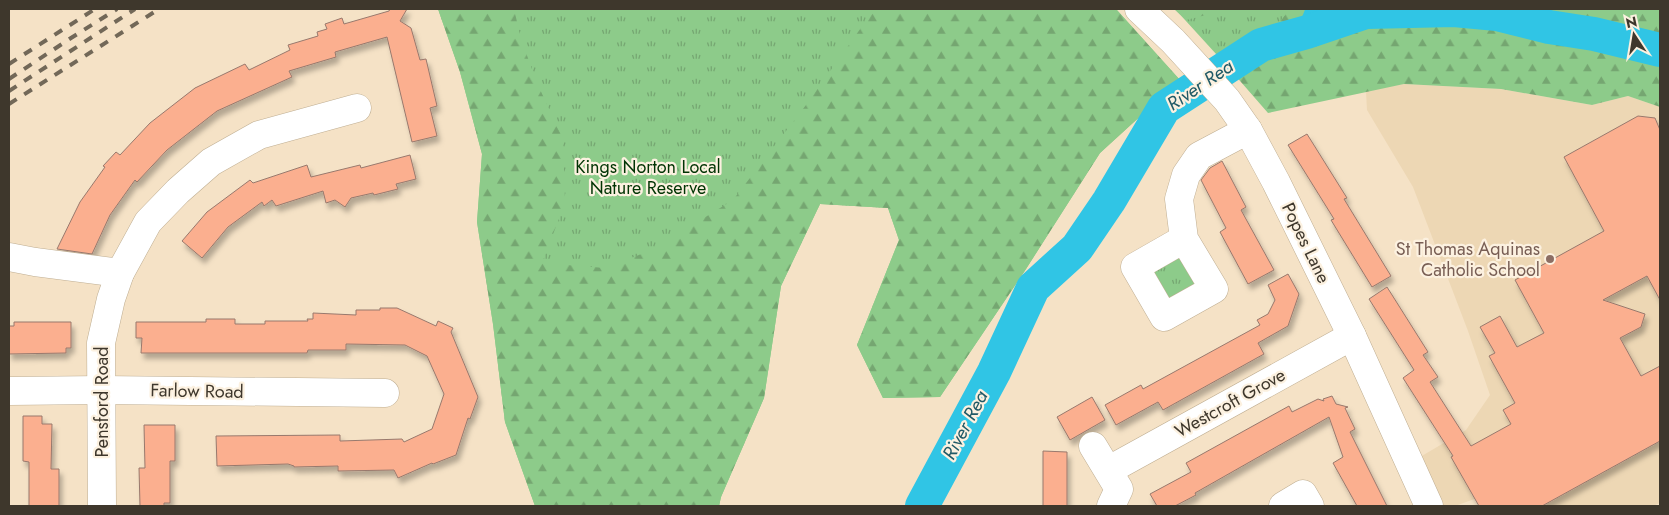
<svg xmlns="http://www.w3.org/2000/svg" width="1669" height="515" font-family="Jost,sans-serif">
  <style>
    .built { fill: #edd7b4 }
    .grass { fill: url(#grass-tufts) }
    .forest { fill: url(#forest-firs) }
    .lines { fill: none; stroke-linecap: round; stroke-linejoin: round }
    .canal { stroke: #30c5e5; stroke-width: 20 }
    .river { stroke: #30c5e5; stroke-width: 34 }
    .building { fill: #fbaf8f; stroke: #98796d; filter: url(#shadow) }
    .minor-casing { stroke: #bfae92; stroke-width: 29 }
    .minor { stroke: #fff; stroke-width: 28 }
    .rail { stroke: #726858; stroke-width: 4; stroke-dasharray: 9 9; stroke-linecap: butt }
    .education-dot { fill: #8d6e63; stroke: #fcf1e0; stroke-width: 2 }
    .labels { text-anchor: middle; dominant-baseline: central; stroke-width: 4.5; stroke-linejoin: round; paint-order: stroke }
    .park-label { font-size: 18px; fill: #003403; stroke: #fcf1e0 }
    .street-label { font-size: 18px; fill: #3e372c; stroke: #fcf1e0 }
    .education-label { font-size: 18px; fill: #785e54; stroke: #fcf1e0; text-anchor: end }
    .water-label { font-size: 19px; font-style: italic; fill: #215a67; stroke: #fcf1e0 }
  </style>
  <defs>
    <pattern id="grass-tufts" width="24" height="20" patternUnits="userSpaceOnUse" patternTransform="scale(1.25)"><rect width="24" height="20" fill="#8dcb8a"/><path d="M3 7l-1-3M5 7V3M7 7l1-3M15 17l-1-3M17 17v-4M19 17l1-3" fill="none" stroke="#75a671"/></pattern>
    <pattern id="forest-firs" width="22" height="20" patternUnits="userSpaceOnUse" patternTransform="scale(1.25)"><rect width="22" height="20" fill="#8dcb8a"/><path d="M5 1l3.5 6h-7zM16 11l3.5 6h-7z" fill="#75a671"/></pattern>
    <filter id="shadow"><feDropShadow dx="3" dy="5.5" stdDeviation="2.5" flood-color="#0004"/></filter>
  </defs>
  <rect width="100%" height="100%" fill="#f5e2c6"/>
  <!-- built -->
  <path class="built" d="M1404,84l97,5 91,16 36,-9 32,11v396l-7,3h-137l-11,-18 -50,18h-12l-23,-49 46,-27 24,-35 -22,-64 -55,-144 -46,-77 -1,-19z"/>
  <!-- grass -->
  <g class="grass">
    <path d="M438,9h678l64,71 -80,73 -74,116 -86,128 -57,1 -26,-53 42,-105 -11,-32 -68,-4 -39,82 -17,112 -43,99 -2,9h-184l-30,-84 -12,-98 -16,-102 5,-68 -22,-82z"/>
    <path d="M1175,9h485l-249,9 -184,48z"/>
    <path d="M1175,257l7,1 14,22 -2,7 -22,12 -7,-2 -11,-24 3,-6z"/>
  </g>
  <!-- forest -->
  <g class="forest">
    <path d="M438,9h76l7,30 16,44 26,56 2,64 -23,60 63,5 47,-18 81,-50 73,-95 57,-80 13,-16h240l64,71 -80,73 -74,116 -86,128 -57,1 -26,-53 42,-105 -11,-32 -68,-4 -39,82 -17,112 -43,99 -2,9h-184l-30,-84 -12,-98 -16,-102 5,-68 -22,-82z"/>
    <path d="M1174,9h56l-44,11z"/>
    <path d="M1277,9h383v98l-32,-11 -36,9 -91,-16 -97,-5 -136,29 -41,-47 34,-21 25,-31z"/>
  </g>
  <g class="lines">
    <!-- canal -->
    <path class="canal" d="M1307,32l9,-23"/>
    <!-- river -->
    <path class="river" d="M922,506l72,-134 39,-84 44,-40 32,-47 55,-93 97,-63 46,-13 59,-20 88,-2 43,4 52,13 45,7 66,16"/>
  </g>
  <!-- building -->
  <g class="building">
    <path d="M390,9h17l-7,12 11,7 9,32 6,-1 11,47 -7,2 7,28 -25,6 -25,-105 -52,15 1,5 -47,14 3,6 -75,34 -50,39 -30,32 -2,-2 -25,35 -18,39 -35,-5 23,-47 25,-35 -2,-1 13,-14 4,3 30,-32 45,-35 50,-24 4,6 41,-20 -2,-5 30,-9 -1,-4 10,-3 -2,-5 17,-6 2,6 45,-13z"/>
    <path d="M1638,116l17,2 5,12v170l-13,-24 -44,24 42,14 -4,13 -21,11 21,38 19,-10v75l-118,65h-63l-28,-49 2,-1 -50,-78 11,-8 -45,-71 18,-12 41,65 -5,3 15,22 -8,5 41,64 40,-22 -8,-14 12,-7 -26,-47 6,-3 -15,-26 20,-11 17,31 27,-14 -29,-53 89,-49 -40,-74z"/>
    <path d="M1307,134l40,64 -3,1 47,77 -19,11 -41,-67 3,-1 -46,-74z"/>
    <path d="M410,155l6,24 -20,5 2,5 -24,6 -1,-2 -22,5 -6,9 -10,-7 -9,3 -3,-12 -47,15 -4,-6 -8,6 -2,-4 -34,25 -26,31 -20,-17 25,-29 43,-32 3,3 54,-18 4,12 49,-12 1,3z"/>
    <path d="M1222,161l24,46 -5,3 33,60 -26,14 -28,-52 6,-4 -25,-48 9,-12z"/>
    <path d="M1288,274l11,20 -11,32 -30,17 6,11 -101,56 -5,-8 -42,23 -11,-20 36,-20 2,4 117,-64 -3,-5 11,-6 7,-14 -7,-15z"/>
    <path d="M380,308h17l39,18 2,-5 15,7 -2,4 27,65 -8,22 -2,-1 -12,37 -23,9 -1,-1 -34,15 -4,-8 -56,1v-5l-44,1v-1l-6,-2 -71,2 -1,-30 124,-1v6l62,-2 2,3 28,-13 12,-35 -17,-38 -22,-11 -59,-1v6h-38l-1,3h-166l1,-15h-6v-16h70v-3h29v5h30v-3h43l-1,-2h6v-6l43,2v-5h24z"/>
    <path d="M14,322h57v26h-5v5l-57,1v-28h5z"/>
    <path d="M1332,396l4,8 12,3 -3,1 10,21 -5,3 37,74h-30l-24,-43 10,-6 -14,-40 -134,76 1,2 -21,11h-18l-7,-12 41,-22 -5,-9 103,-57 3,6 26,-13 6,2 -1,-2z"/>
    <path d="M1092,397l13,23 -35,20 -13,-23z"/>
    <path d="M23,416h19v8h10l-1,45h8v37h-30v-44l-6,-1z"/>
    <path d="M144,425h31v36h-5v42h-6v3h-24l-1,-38h6z"/>
    <path d="M1043,451l24,1v54h-24z"/>
  </g>
  <g class="lines">
    <!-- minor casing -->
    <g class="minor-casing">
      <g id="minor">
        <path d="M1139,9l34,32 54,59 21,30 28,52 76,154 77,170"/>
        <path d="M1184,239l-49,28 29,50 50,-28 -30,-50 -5,-40 7,-24 13,-19 49,-26"/>
        <path d="M9,257l26,5 85,11"/>
        <path d="M9,391l93,-1 283,3"/>
        <path d="M1093,446l26,43 -8,17"/>
        <path d="M1109,470l243,-134"/>
        <path d="M102,506l-1,-163 10,-44 9,-26 28,-51 30,-31 33,-29 48,-27 98,-27"/>
        <path d="M1283,506l20,-12 7,12"/>
      </g>
    </g>
    <!-- minor -->
    <use href="#minor" class="minor"/>
    <!-- rail -->
    <g class="rail">
      <path d="M9,64l86,-55"/>
      <path d="M9,79l62,-41 46,-29"/>
      <path d="M9,91l126,-82"/>
      <path d="M9,104l150,-95"/>
    </g>
  </g>
  <!-- markers -->
  <circle class="education-dot" cx="1550" cy="259" r="5"/>
  <g class="labels">
    <!-- park labels -->
    <g class="park-label">
      <text x="648" y="167">Kings Norton Local<tspan x="648" dy="21">Nature Reserve</tspan></text>
    </g>
    <!-- street labels -->
    <g class="street-label">
      <text transform="translate(1306 243) rotate(64)">Popes Lane</text>
      <text transform="translate(197 391) rotate(1)">Farlow Road</text>
      <text transform="translate(102 402) rotate(-90)">Pensford Road</text>
      <text transform="translate(1230 403) rotate(-29)">Westcroft Grove</text>
    </g>
    <!-- education labels -->
    <g class="education-label">
      <text x="1540" y="249">St Thomas Aquinas<tspan x="1540" dy="21">Catholic School</tspan></text>
    </g>
    <!-- water labels -->
    <g class="water-label">
      <text transform="translate(1200 85) rotate(-34)">River Rea</text>
      <text transform="translate(965 425) rotate(-62)">River Rea</text>
    </g>
  </g>
  <!-- border -->
  <rect width="1669" height="515" fill="none" stroke="#3e372c" stroke-width="20"/>
  <!-- north arrow -->
  <g transform="translate(1634 35) rotate(348)" stroke="#fcf1e0" stroke-width="4" paint-order="stroke">
  <path d="M0-4L9 19L0 12L-9 19Z" fill="#3e372c"/>
  <text y="-8" font-size="14" font-weight="bold" text-anchor="middle" fill="#3e372c">N</text>
  </g>
</svg>
